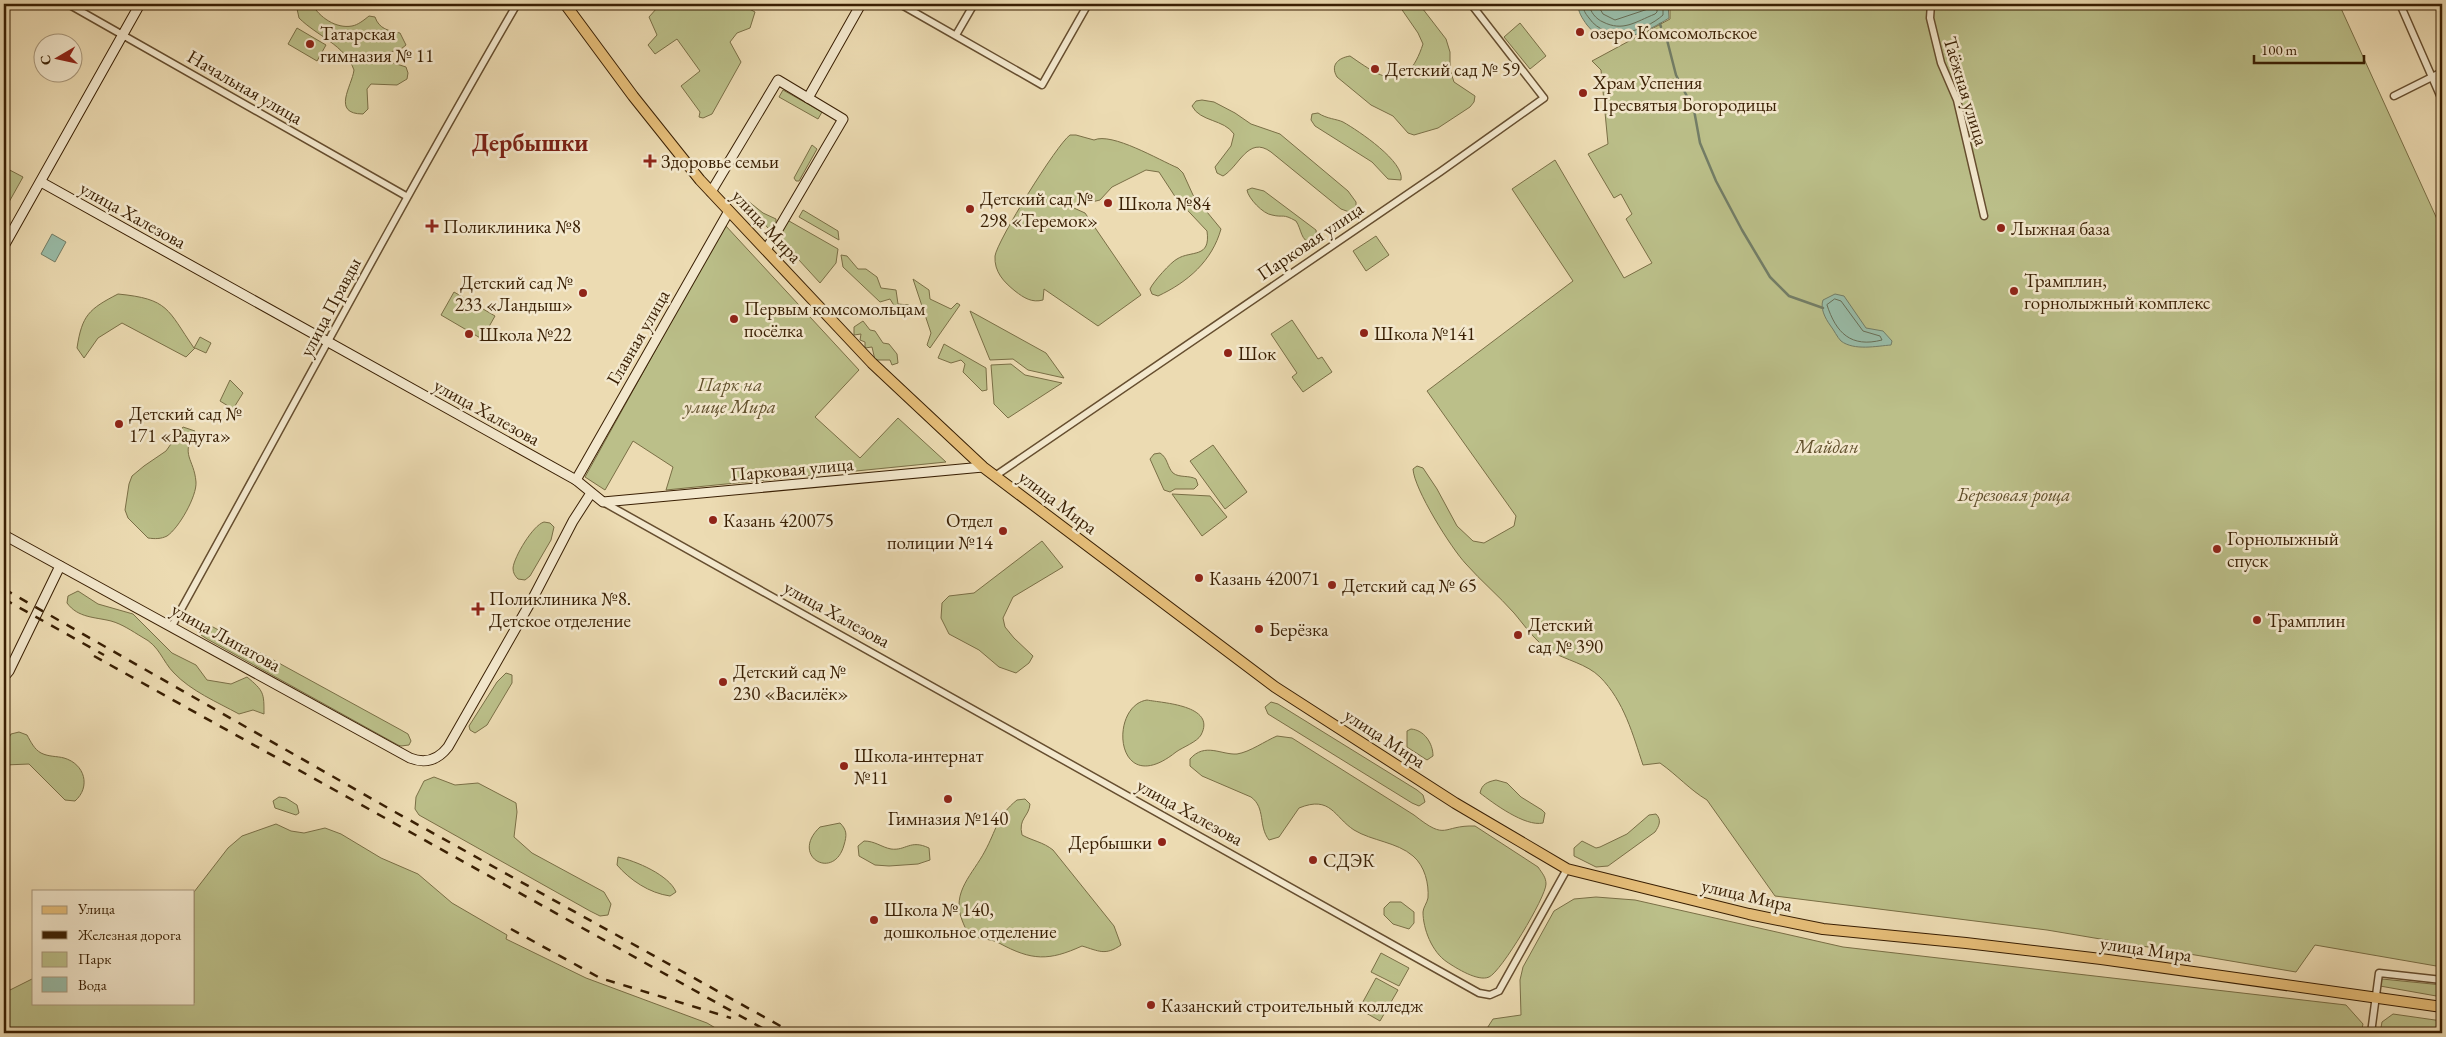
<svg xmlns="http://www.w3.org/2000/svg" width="2446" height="1037" font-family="'EB Garamond',serif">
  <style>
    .green { fill: #bbbf89; stroke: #7a6f46 }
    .water { fill: #99bca8; stroke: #737d66 }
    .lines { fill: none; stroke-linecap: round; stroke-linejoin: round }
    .shore { stroke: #696e56; stroke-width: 1 }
    .stream { stroke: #737d66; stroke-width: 2.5 }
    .street-casing { stroke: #664e2f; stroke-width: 9 }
    .secondary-casing { stroke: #391f03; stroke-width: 11 }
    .primary-casing { stroke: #391f03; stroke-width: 12 }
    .street { stroke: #f3e8cd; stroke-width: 6 }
    .secondary { stroke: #f3e8cd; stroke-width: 9 }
    .primary { stroke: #e6be79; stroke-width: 10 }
    .rail { stroke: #391f03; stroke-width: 2.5; stroke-dasharray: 9 9; stroke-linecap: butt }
    .poi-dot { fill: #8f2418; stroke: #f3e8cd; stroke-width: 2 }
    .labels { text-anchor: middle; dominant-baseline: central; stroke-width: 5; stroke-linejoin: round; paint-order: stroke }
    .poi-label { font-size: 19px; fill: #391f03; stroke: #f3e8cd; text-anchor: start }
    .street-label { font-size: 19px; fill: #391f03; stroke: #f3e8cd }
    .park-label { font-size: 19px; font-style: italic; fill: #604f2b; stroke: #f3e8cd }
    .district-label { font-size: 24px; font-weight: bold; fill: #7a1f14; stroke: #f3e8cd }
  </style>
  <rect width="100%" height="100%" fill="#ecdbb2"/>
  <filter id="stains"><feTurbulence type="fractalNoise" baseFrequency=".004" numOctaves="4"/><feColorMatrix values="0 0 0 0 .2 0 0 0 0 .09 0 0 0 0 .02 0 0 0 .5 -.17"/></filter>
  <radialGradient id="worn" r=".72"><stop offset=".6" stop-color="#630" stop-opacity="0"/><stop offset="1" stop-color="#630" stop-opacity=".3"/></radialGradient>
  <!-- green -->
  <g class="green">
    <path d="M296,4h16c7,13 24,25 40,22 6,-1 12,-6 17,-10l6,1c4,12 14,14 25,16l6,12 -5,4 -18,5 -2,5 25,8 2,6 -1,6 -10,6 -26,-1 -4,5 1,20 -5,5c-32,0 -11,-28 -9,-44 -9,-25 -37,-34 -55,-52z"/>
    <path d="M692,4h48l15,8 -5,16 -13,5 -7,9 11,20 -29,52 -9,4 -4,-1 1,-5 -19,-26 19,-15 -23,-32 -22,15 -7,-9 9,-10 -8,-18 8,-9z"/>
    <path d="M1398,4h21l27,35 4,13v18l4,12 21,14 -1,6 -4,5 -32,21 -24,7 -6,-2 -15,-17 -22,-11 -34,-28c-7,-12 1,-19 13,-21 33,23 56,39 73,-12l-5,-11z"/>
    <path d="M1670,4h669l103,226v737l-127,-22 -19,27 -249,-42 -272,-34 -68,-96c-17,-10 -30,-25 -47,-37l-17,2c-10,-30 -19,-64 -43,-88 -13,-13 -34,-17 -50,-26 -15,-10 -25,-25 -36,-38 -15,-17 -33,-32 -48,-49 -15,-16 -52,-75 -53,-95l4,-3 6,2 14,21 20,37 16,15 11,2 30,-17 2,-10 -89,-125 146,-110 -61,-92 43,-29 69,118 28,-15 -26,-44 6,-5 -11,-20 -7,4 -26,-44 20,-10 -7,-74 -9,-9 78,-42z"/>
    <path d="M1520,23l26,33 -16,13 -26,-32z"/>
    <path d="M297,28l29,17 -9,16 -29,-17z"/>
    <path d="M783,90l39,22 -4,7 -39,-22z"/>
    <path d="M1202,100l12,2 21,11 16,11 29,10 68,57 8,11v6l-4,5 -11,-4 -70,-57c-23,-17 -32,15 -48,24l-6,-3 -2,-6 16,-21 3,-12c-10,-15 -34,-12 -42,-28l4,-5z"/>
    <path d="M1318,113c9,6 19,6 25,9 16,9 62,40 58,58l-13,-1 -16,-17 -57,-36 -4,-6 1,-6z"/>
    <path d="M1070,135h6l18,5c18,-8 65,20 84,28l5,5 10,22 28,34c-9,32 -33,53 -63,67l-6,-2 -2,-5c3,-7 21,-27 27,-30 14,-9 34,0 30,-28l-31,-33 -17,-26 -13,-2 -34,17 -12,13 -21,5 -14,-1 20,9 56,82 -43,31 -54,-37 -1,11c-11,3 -19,-2 -28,-9 -11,-9 -21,-19 -20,-35 2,-15 62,-112 75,-121z"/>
    <path d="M812,145l5,4 -18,32h-3l-2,-3z"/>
    <path d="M4,167l19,10 -19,34z"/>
    <path d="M1252,188l12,3 52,39 1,12 -5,2c-12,-4 -10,-14 -16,-23 -14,-8 -12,-3 -24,-6 -9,-1 -24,-17 -25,-25z"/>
    <path d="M748,201l15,12 13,6v3l-5,9 -26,-27z"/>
    <path d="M803,210l35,21 1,9 -40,-23z"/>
    <path d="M789,221l49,28 -2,14 -16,20 -43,-47 8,-14z"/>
    <path d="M725,225l134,145 -44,47 45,41 38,-40 48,44 -280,28 7,-23 -40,-26 -28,49 -20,-13z"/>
    <path d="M1376,236l13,19 -23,16 -13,-20z"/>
    <path d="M841,255l6,1 11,13h8l11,8 4,11 15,2 2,14 11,1 -1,8 -8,2 -10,-16 -10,3 -37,-35z"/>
    <path d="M913,279l16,11 1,9 21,10 6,-6 3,2 -30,43 -3,-3 4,-12z"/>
    <path d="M454,292l41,24 -13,23 -41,-24z"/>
    <path d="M118,294c51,5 49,15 76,54l6,-11 11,6 -5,10 -11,-5 -9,9 -64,-34 -24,15 -14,20 -7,-10c5,-33 12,-39 41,-54z"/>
    <path d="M970,311l76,42 18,25 -36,-8 -15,-11 -23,1z"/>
    <path d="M1292,320l26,39 4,-2 10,15 -29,20 -11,-15 5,-4 -26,-39z"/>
    <path d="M863,321l7,9 5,1 8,12 6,1 8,10 1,9 -6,2 -2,-5h-15l-3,-13 -7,1v-6l-5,-2 1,-6 -7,1v-8z"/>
    <path d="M944,344l42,24 1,22 -5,1 -19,-19 2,-8 -4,-4 -10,3 -13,-5z"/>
    <path d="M1011,364l14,11 37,8 -54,35 -14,-14 -3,-39z"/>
    <path d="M230,380l13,13 -10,16 -13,-8z"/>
    <path d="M183,427l12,4c-15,25 -1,27 1,51 1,14 -17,46 -29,54 -6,3 -12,3 -19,2l-20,-20 -3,-8 4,-26 3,-8 12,-10 22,-15z"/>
    <path d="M1213,445l34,47 -22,17 -35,-48z"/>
    <path d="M1160,453c8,5 7,14 13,20 6,5 16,2 23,6l2,6 -4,4h-19l-5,3 -6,-2 -14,-31 4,-5z"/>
    <path d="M1172,494l38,2 17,21 -25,19z"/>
    <path d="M544,522l6,1 4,4 -3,13 -21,36 -5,4 -7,-1c-3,-3 -5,-6 -5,-11 1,-11 20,-43 31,-46z"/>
    <path d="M1042,541l21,26 -50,30 -10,21 2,9 9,11 19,18 -4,7 -13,10 -17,-6 -20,-17 -30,-16 -8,-16 1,-15 7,-7 25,-3z"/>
    <path d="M78,591l20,13 35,10 39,39 24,12 11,15 24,4 16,-7c17,14 17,16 17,37l-11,-4 -14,4c-22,-12 -48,-23 -65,-41 -12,-12 -14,-27 -32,-36 -10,-6 -20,-13 -31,-16 -16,-4 -33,-3 -44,-18l1,-7z"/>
    <path d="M206,626l7,1 188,103 7,4 3,7 -2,4 -8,1 -3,-1 -191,-106 -6,-4v-7z"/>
    <path d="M506,673l6,2v8l-25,42 -12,8 -5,-3 -1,-4 28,-44z"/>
    <path d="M1147,700c15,3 70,5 54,35 -4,7 -18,12 -25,17 -61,49 -68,-46 -29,-52z"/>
    <path d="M1271,702l7,2 139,86 6,5 2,7 -6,4 -7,-3 -144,-89 -3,-7z"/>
    <path d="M1411,729c13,1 22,14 22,27l-6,4 -20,-13v-16z"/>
    <path d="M19,732l8,3c4,7 7,14 14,18 8,4 16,3 23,5 21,6 27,29 11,43l-10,-1 -36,-36 -24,1 -1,-18 7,-13z"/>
    <path d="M1277,736l15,2 122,77c34,27 27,10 61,11l63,41c4,6 8,10 8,17 0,13 -45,88 -57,93 -11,5 -33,-9 -42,-15 -15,-10 -24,-33 -24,-50 0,-4 4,-9 5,-14 1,-14 -3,-32 -15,-42 -16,-14 -41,-15 -59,-26 -20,-13 -23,-35 -55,-22l-20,29 -10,3c-11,-14 -3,-32 -18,-43l-49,-21 -12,-10v-7c15,-17 31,-4 47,-5 13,-2 28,-13 40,-18z"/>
    <path d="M434,777l21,8 23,-2 38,20 1,9 -3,25 18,16 72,39 7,12 -3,11 -8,1 -10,-5 -171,-96 -4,-6 1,-12 8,-16z"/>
    <path d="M1496,780l11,3 14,14 21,13 3,3 -2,10c-18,4 -50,-20 -63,-30 2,-9 7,-11 16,-13z"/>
    <path d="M279,797l7,1 11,7 2,8 -3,2 -21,-7 -2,-7z"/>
    <path d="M1025,799l5,5c-1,13 -12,14 -8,31 11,6 21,7 31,15l61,76 7,19c-16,11 -22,6 -39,1 -33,15 -50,15 -83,-3 -9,-5 -21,-3 -29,-9 -4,-3 -6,-9 -8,-14 -11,-28 11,-46 23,-69 11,-20 12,-35 32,-51z"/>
    <path d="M1656,814c6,6 3,12 -1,18l-47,34 -12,1 -22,-11v-8l8,-7 14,7 4,-1 27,-13 22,-19z"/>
    <path d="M840,823c7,7 7,12 4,22 -10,37 -55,11 -24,-18z"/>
    <path d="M276,824l15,7 13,2 21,-5 16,6 40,24 37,16 34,29 55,32 -1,4 80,39 121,45 17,10h-720v-40l30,-15v25h160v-111l34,-44 14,-12z"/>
    <path d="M864,841c11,0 17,6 27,8 15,2 19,-10 38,-1l1,12 -12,4 -29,2 -14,-1 -16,-9 -1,-10z"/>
    <path d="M618,857c18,4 51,18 58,35l-6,4c-21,-3 -40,-16 -53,-31z"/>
    <path d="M1596,897l39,3 208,47 503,58 17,19 -2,9h-877l9,-14 28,-4 -1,-35 3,-13 31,-56 20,-12z"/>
    <path d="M1390,902h11l13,10v11l-5,6 -16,-5 -9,-9v-7z"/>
    <path d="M1381,953l28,15 -10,18 -28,-14z"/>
    <path d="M1376,978l22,12 -18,31 -21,-12z"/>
    <path d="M2382,979l60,6v12l-62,-11z"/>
    <path d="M2393,1014l49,7v12h-62l2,-11z"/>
  </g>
  <!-- water -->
  <g class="water">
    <path d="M1578,4h90l1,14c-22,14 -62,34 -82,7 -5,-7 -9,-13 -9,-21z"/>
    <path d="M52,234l14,8 -11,20 -14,-8z"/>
    <path d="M1835,294l9,2 22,32 17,3 9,10 -1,4c-14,1 -37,6 -50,-4 -4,-4 -7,-11 -11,-16 -5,-7 -10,-17 -7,-25z"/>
  </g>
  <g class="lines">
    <!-- shore -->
    <g class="shore">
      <path d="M1583,4c0,6 2,9 6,14 17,25 55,14 74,-3v-11"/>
      <path d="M1589,4c1,8 7,15 14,18 20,10 32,0 52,-8l2,-2v-8"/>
      <path d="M1597,4l6,10 12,6 33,-11 1,-5"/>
      <path d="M1835,299l6,2 22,30 17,5 2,4c-31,8 -46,-7 -55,-35z"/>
    </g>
    <!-- stream -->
    <g class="stream">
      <path d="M1660,24l1,3"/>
      <path d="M1666,36l10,39 18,35 6,33 16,38 26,49 28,47 19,19 34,12"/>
    </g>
    <!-- street casing -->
    <g class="street-casing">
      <g id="street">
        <path d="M68,4l338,192"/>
        <path d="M900,4l142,81 46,-81"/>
        <path d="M1931,4l-1,14 11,45 16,37 27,116"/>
        <path d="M2400,4l42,96"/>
        <path d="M956,35l18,-31"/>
        <path d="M2394,96l48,-24"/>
        <path d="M995,476l445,-304 104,-74 -73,-94"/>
        <path d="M603,502l876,491 11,2 9,-4 68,-122"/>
        <path d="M172,626c115,-208 226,-417 345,-622"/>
        <path d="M2371,1033l8,-60 63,7"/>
      </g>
    </g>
    <!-- secondary casing -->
    <g class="secondary-casing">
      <g id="secondary">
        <path d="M808,98l53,-94"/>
        <path d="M41,182l535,298 27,22 380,-35"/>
        <path d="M711,192l67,-112 65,39 -77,131"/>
        <path d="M4,246l136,-242"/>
        <path d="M576,480l153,-269"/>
        <path d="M4,535l406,223c15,6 28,2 38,-11l85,-149 40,-77 18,-28"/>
        <path d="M4,677l5,-6 51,-105"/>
      </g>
    </g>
    <!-- primary casing -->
    <g class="primary-casing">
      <path id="primary" d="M565,4l68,92 67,84 172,183 111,104 292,220 180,116 112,66 182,45 74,15 143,14 135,16 341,48"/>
    </g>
    <!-- street -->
    <use href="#street" class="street"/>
    <!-- secondary -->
    <use href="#secondary" class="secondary"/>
    <!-- primary -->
    <use href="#primary" class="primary"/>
    <!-- rail -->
    <g class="rail">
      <path d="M4,589l391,223 398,221"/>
      <path d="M4,599l100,56"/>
      <path d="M94,656l677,377"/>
      <path d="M511,929l89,49 131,40"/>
    </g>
  </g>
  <!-- markers -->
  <g class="poi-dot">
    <circle cx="1580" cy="32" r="5"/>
    <circle cx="310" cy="44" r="5"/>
    <circle cx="1375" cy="69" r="5"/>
    <circle cx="1583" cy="93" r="5"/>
    <path d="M647.5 153.5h5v5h5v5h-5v5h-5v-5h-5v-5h5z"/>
    <circle cx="1108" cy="203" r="5"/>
    <circle cx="970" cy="209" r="5"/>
    <path d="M429.5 218.5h5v5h5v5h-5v5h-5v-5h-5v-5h5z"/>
    <circle cx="2001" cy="228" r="5"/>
    <circle cx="2014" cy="291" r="5"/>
    <circle cx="583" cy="293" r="5"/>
    <circle cx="734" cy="319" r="5"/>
    <circle cx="1364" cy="333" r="5"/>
    <circle cx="469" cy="334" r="5"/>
    <circle cx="1228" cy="353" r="5"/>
    <circle cx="119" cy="424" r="5"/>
    <circle cx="713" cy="520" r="5"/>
    <circle cx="1003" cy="531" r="5"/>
    <circle cx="2217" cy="549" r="5"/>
    <circle cx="1199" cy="578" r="5"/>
    <circle cx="1332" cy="585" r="5"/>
    <path d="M475.5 601.5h5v5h5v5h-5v5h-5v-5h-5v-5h5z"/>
    <circle cx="2257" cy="620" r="5"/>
    <circle cx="1259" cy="629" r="5"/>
    <circle cx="1518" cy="635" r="5"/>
    <circle cx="723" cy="682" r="5"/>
    <circle cx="844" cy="766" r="5"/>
    <circle cx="948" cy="799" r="5"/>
    <circle cx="1162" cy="842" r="5"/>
    <circle cx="1313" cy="860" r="5"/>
    <circle cx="874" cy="920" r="5"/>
    <circle cx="1151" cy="1005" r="5"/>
  </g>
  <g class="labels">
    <!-- poi labels -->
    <g class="poi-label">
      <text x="1590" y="32">озеро Комсомольское</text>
      <text x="320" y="33">Татарская<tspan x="320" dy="22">гимназия № 11</tspan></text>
      <text x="1385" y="69">Детский сад № 59</text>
      <text x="1593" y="82">Храм Успения<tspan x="1593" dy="22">Пресвятыя Богородицы</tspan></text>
      <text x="661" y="161">Здоровье семьи</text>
      <text x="980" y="198">Детский сад №<tspan x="980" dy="22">298 «Теремок»</tspan></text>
      <text x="1118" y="203">Школа №84</text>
      <text x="443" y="226">Поликлиника №8</text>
      <text x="2011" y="228">Лыжная база</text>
      <text x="2024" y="280">Трамплин,<tspan x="2024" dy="22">горнолыжный комплекс</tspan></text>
      <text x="573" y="282" text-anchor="end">Детский сад №<tspan x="573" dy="22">233 «Ландыш»</tspan></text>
      <text x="744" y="308">Первым комсомольцам<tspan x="744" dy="22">посёлка</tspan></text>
      <text x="1374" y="333">Школа №141</text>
      <text x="479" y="334">Школа №22</text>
      <text x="1238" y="353">Шок</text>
      <text x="129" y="413">Детский сад №<tspan x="129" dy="22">171 «Радуга»</tspan></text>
      <text x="723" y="520">Казань 420075</text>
      <text x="993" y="520" text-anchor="end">Отдел<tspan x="993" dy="22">полиции №14</tspan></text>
      <text x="2227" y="538">Горнолыжный<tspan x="2227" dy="22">спуск</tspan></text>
      <text x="1209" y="578">Казань 420071</text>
      <text x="1342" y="585">Детский сад № 65</text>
      <text x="489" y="598">Поликлиника №8.<tspan x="489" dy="22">Детское отделение</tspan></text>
      <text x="2267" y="620">Трамплин</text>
      <text x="1528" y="624">Детский<tspan x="1528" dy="22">сад № 390</tspan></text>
      <text x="1269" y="629">Берёзка</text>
      <text x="733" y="671">Детский сад №<tspan x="733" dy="22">230 «Василёк»</tspan></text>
      <text x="854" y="755">Школа-интернат<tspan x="854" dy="22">№11</tspan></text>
      <text x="948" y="818" text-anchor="middle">Гимназия №140</text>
      <text x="1152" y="842" text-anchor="end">Дербышки</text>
      <text x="1323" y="860">СДЭК</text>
      <text x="884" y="909">Школа № 140,<tspan x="884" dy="22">дошкольное отделение</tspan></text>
      <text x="1161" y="1005">Казанский строительный колледж</text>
    </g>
    <!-- street labels -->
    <g class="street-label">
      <text transform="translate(245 87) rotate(30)">Начальная улица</text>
      <text transform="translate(1966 91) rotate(73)">Таёжная улица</text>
      <text transform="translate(133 215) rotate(29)">улица Халезова</text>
      <text transform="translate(767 226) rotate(47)">улица Мира</text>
      <text transform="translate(1310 241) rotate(-34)">Парковая улица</text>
      <text transform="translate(330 307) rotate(-62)">улица Правды</text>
      <text transform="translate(638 337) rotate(-60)">Главная улица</text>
      <text transform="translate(487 412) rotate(29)">улица Халезова</text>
      <text transform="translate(792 469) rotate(-5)">Парковая улица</text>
      <text transform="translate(1058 502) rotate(37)">улица Мира</text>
      <text transform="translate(837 614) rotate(29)">улица Халезова</text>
      <text transform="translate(226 637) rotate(29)">улица Липатова</text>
      <text transform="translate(1385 738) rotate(33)">улица Мира</text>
      <text transform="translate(1190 812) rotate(29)">улица Халезова</text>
      <text transform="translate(1747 895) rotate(13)">улица Мира</text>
      <text transform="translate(2146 949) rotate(8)">улица Мира</text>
    </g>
    <!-- park labels -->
    <g class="park-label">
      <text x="730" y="384">Парк на<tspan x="730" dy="22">улице Мира</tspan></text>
      <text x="1827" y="446">Майдан</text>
      <text x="2014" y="494">Березовая роща</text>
    </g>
    <!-- district labels -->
    <g class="district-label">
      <text x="530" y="142">Дербышки</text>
    </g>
  </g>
  <!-- margin -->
  <rect width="2446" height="1037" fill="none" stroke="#ecdbb2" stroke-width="20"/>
  <rect x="5" y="5" width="2436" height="1027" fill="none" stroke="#391f03" stroke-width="2.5"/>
  <rect x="10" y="10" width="2426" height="1017" fill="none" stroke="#391f03"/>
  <!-- legend -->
  <rect x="32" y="890" width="162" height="115" fill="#f3e8cd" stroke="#a9987c"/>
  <rect x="42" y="906" width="25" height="8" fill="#e6be79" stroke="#a9987c"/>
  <text x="78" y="914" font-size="15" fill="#391f03">Улица</text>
  <rect x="42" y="931" width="25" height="8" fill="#391f03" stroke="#a9987c"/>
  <text x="78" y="940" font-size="15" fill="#391f03">Железная дорога</text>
  <rect x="42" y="952" width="25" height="15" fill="#bbbf89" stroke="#a9987c"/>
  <text x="78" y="964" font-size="15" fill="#391f03">Парк</text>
  <rect x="42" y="977" width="25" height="15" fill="#99bca8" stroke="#a9987c"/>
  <text x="78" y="990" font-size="15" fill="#391f03">Вода</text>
  <!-- north arrow -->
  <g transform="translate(58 58) rotate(261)"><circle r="24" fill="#f3e8cd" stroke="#a9987c"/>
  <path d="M0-4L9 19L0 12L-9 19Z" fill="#8f2418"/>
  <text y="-8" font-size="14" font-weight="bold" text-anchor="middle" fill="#391f03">С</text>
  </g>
  <!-- scale -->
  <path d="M2254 55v8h110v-8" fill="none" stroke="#391f03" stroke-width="2.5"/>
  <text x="2261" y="55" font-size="15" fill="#391f03" stroke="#f3e8cd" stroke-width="4" paint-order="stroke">100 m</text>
  <rect width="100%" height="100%" filter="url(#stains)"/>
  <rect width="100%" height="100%" fill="url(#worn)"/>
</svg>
